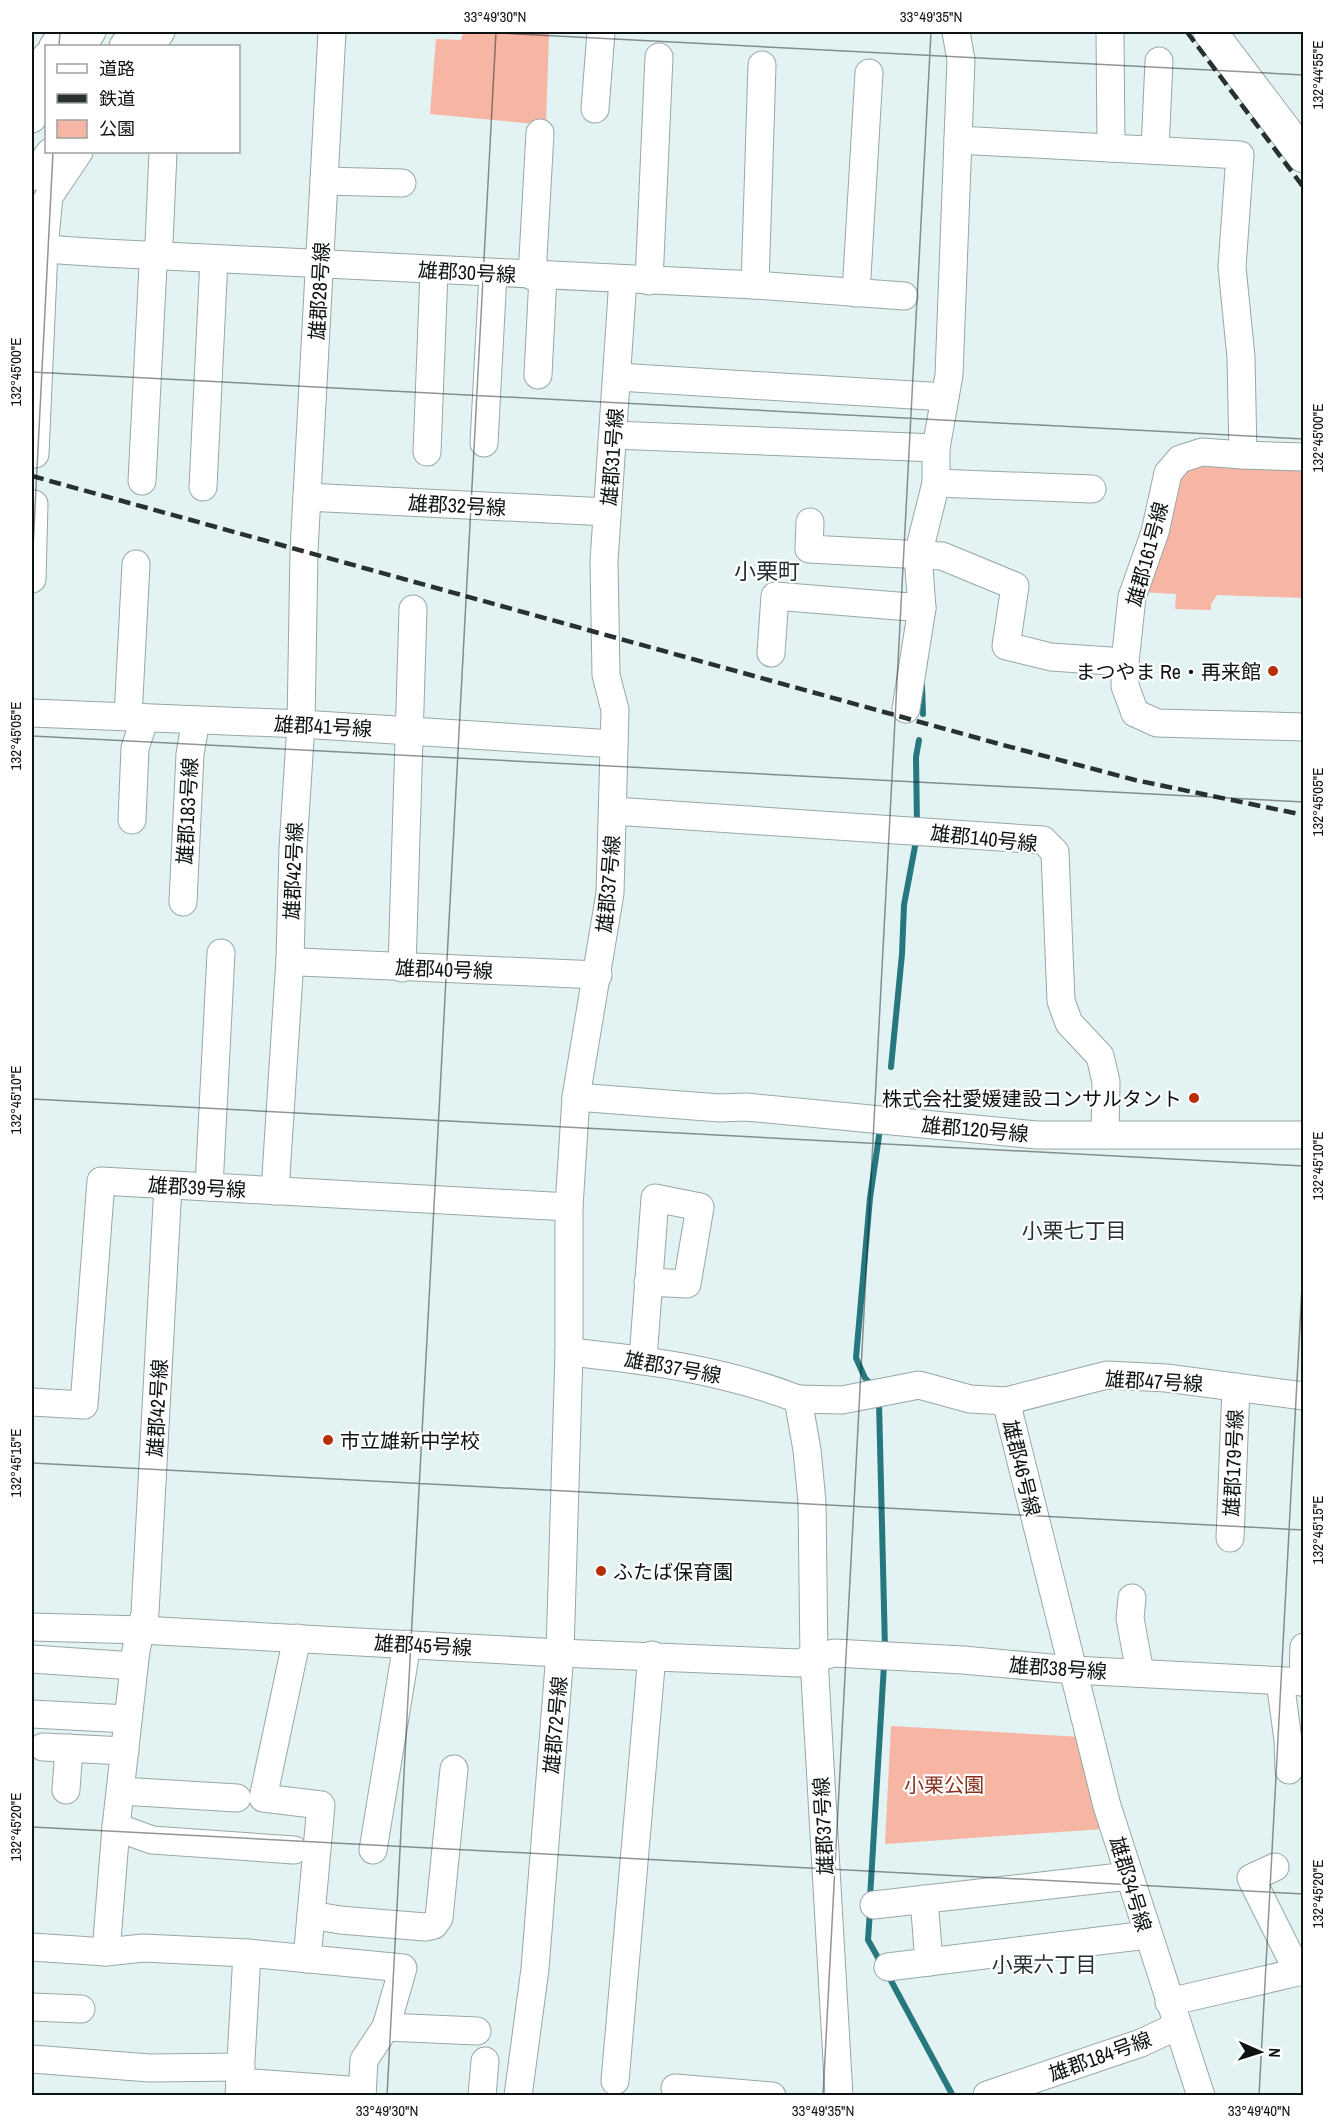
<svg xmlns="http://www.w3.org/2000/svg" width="1335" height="2127" font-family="'Archivo Narrow','Noto Sans JP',sans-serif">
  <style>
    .green { fill: #f7b5a4 }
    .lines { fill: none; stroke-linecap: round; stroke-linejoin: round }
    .stream { stroke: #26787e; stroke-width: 6 }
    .minor-casing { stroke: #98a7a8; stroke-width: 29 }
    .major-casing { stroke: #98a7a8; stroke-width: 35 }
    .minor { stroke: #fff; stroke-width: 27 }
    .major { stroke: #fff; stroke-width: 33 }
    .rail { stroke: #293030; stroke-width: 4.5; stroke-dasharray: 12 6; stroke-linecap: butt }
    .ticks { fill: none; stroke: #0d1313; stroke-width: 1.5; stroke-opacity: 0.45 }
    .poi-dot { fill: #b82e03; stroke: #fff; stroke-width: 2 }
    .labels { text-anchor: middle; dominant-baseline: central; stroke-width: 4.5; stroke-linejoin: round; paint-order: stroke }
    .street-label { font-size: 20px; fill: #0d1313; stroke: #fff }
    .poi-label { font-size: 20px; fill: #0d1313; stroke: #fff; text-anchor: end }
    .park-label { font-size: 20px; fill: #862f1a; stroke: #fff }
    .neighbourhood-label { font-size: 21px; fill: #253132; stroke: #fff }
    .quarter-label { font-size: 22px; fill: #253132; stroke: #fff }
    .neatline { fill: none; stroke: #0d1313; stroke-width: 2 }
    .ticks-label { font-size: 15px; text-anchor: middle; fill: #0d1313 }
  </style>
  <rect width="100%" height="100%" fill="#e3f2f3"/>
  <!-- green -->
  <g class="green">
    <path d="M463,32h86l-3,93 -116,-11 6,-75 25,1z"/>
    <path d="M1187,463l116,2v133l-86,-3 -6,9v6l-36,-1 1,-15 -36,-2 35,-116z"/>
    <path d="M891,1726l190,11 22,92 -218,15z"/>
  </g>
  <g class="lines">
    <!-- stream -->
    <g class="stream">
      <path d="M922,685l1,29"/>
      <path d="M917,825l-1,-68 3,-17"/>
      <path d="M891,1067l11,-113 2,-49 12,-64"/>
      <path d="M873,1386l-8,-8 -9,-20 14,-160 10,-69"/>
      <path d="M879,1402l6,247"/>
      <path d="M870,1898l14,-233"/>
      <path d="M870,1911l-2,29 13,23"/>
      <path d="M888,1975l65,121"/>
    </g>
    <!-- minor casing -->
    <g class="minor-casing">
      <g id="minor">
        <path d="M1110,32l1,116"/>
        <path d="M53,46l10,-14"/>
        <path d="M82,46l10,-14"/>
        <path d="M123,46l10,-14"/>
        <path d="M151,46l10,-14"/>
        <path d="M32,79l14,-23"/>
        <path d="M595,109l6,-77"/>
        <path d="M32,119l14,-22"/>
        <path d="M958,140l282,15 -8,112 9,90 2,98"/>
        <path d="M1155,150l4,-89"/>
        <path d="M32,177l18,-25"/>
        <path d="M324,181l78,2"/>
        <path d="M40,210l39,-58"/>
        <path d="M32,242l12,7 60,4 651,32 149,11"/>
        <path d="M532,276l8,-143"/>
        <path d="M623,279l-19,282 2,114 9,35 -5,183 -34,204 -7,110v145c79,8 154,18 229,47l9,51 5,52 2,157 25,437"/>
        <path d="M649,281l10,-224"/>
        <path d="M755,285l7,-220"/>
        <path d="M856,293l13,-220"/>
        <path d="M538,375l5,-99"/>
        <path d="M618,377l327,20"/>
        <path d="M613,435l323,13"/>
        <path d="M484,443l9,-169"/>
        <path d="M427,452l7,-181"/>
        <path d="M35,454l9,-205 5,-53"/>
        <path d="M1304,457l-61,-2 -41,-3 -22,7 -12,14 -13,59 -23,65 -7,65v24l10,27 22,10 147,4"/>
        <path d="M142,481l11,-215 6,-23 4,-91"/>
        <path d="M936,483l156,6"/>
        <path d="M203,487l11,-228"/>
        <path d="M307,497l300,15"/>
        <path d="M810,522l-1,27 133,7 73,30 -9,60 45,11 74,5"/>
        <path d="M32,579l2,-75"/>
        <path d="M771,653l4,-57 147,12"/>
        <path d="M906,709l16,-101 -4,-53 18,-72v-35l13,-73 12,-315 -5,-28"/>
        <path d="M32,713l269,11 313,20"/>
        <path d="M128,717l8,-153"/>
        <path d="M614,811l429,29 12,12 6,149 8,22 31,33 6,26 -1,53"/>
        <path d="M132,820l3,-72 10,-30"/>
        <path d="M183,902l7,-148 6,-34"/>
        <path d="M290,959l10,3 298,13"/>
        <path d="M402,968l11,-359"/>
        <path d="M576,1097l144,11 26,-1 291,28h267"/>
        <path d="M209,1187l12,-234"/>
        <path d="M275,1191l15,-232 3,-111 8,-124 3,-173 28,-519"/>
        <path d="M643,1359l12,-161 45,9 -13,77 -39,-2"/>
        <path d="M798,1399l44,1 77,-15 51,14 36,2 101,405 94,290"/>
        <path d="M1006,1401l101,-26 59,3 138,18"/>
        <path d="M32,1402l52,3 17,-224 468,26"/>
        <path d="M1230,1538l6,-151"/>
        <path d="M1132,1598l-2,20 10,55"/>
        <path d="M32,1627l109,3 419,23 238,10 36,-10 129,7 110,10 231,12"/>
        <path d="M297,1638l-34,160 58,7 -14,154"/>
        <path d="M32,1659l102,7"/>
        <path d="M1280,1681l8,59 1,30"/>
        <path d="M1303,1682l1,-35"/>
        <path d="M32,1714l96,5"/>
        <path d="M43,1747l82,4"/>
        <path d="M66,1790l3,-42"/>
        <path d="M121,1791l116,7"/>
        <path d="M116,1827l36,13 142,10"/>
        <path d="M373,1850l34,-206"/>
        <path d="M924,1899l5,63"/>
        <path d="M874,1905l255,-29"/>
        <path d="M311,1915l29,5 85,7 9,-2 5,-7 15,-149"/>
        <path d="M32,1947l74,5 37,-4 104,5 -8,143"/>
        <path d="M106,1952l10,-125 20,-177 9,-37 23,-428"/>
        <path d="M247,1953l156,15 -17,59 -22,33 -2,36"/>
        <path d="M888,1967l259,-32"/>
        <path d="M1169,2002l129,-30 -47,-94 24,-11"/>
        <path d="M32,2007l49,2"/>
        <path d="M386,2027l91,4"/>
        <path d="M32,2059l118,9 91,-1"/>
        <path d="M615,2081l37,-426"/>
        <path d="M240,2082l122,9"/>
        <path d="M675,2088l97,8"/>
        <path d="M987,2095l154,-52 36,-17"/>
        <path d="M482,2096l3,-35"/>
        <path d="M518,2096l17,-127 25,-316 9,-301"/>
      </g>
    </g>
    <!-- major casing -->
    <g class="major-casing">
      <path id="major" d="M1210,32l94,124"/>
    </g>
    <!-- minor -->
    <use href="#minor" class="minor"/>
    <!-- major -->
    <use href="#major" class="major"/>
    <!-- rail -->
    <g class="rail">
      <path d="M1187,32l117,156"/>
      <path d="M32,476l971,269 132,35 169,35"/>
    </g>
  </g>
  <!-- ticks -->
  <path class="ticks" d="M479,32l825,43M59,46l1,-14M32,372l1272,67M32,568l21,-416M32,736l1272,66M32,1099l1272,67M32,1463l1272,67M32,1827l1272,67M387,2096l109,-2064M823,2096l108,-2064M1259,2096l45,-847"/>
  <!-- markers -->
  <g class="poi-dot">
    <circle cx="1273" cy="671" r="6"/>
    <circle cx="1194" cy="1098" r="6"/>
    <circle cx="328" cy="1440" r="6"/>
    <circle cx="601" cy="1571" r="6"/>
  </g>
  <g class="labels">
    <!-- street labels -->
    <g class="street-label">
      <text transform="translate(467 272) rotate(3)">雄郡30号線</text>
      <text transform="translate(319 291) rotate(-87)">雄郡28号線</text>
      <text transform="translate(612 457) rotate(-86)">雄郡31号線</text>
      <text transform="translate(457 505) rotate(3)">雄郡32号線</text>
      <text transform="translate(1147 554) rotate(-75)">雄郡161号線</text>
      <text transform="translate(323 726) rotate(3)">雄郡41号線</text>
      <text transform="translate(187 811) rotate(-87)">雄郡183号線</text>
      <text transform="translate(984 838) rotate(6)">雄郡140号線</text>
      <text transform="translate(293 871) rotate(-88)">雄郡42号線</text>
      <text transform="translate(608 884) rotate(-85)">雄郡37号線</text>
      <text transform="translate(444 969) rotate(2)">雄郡40号線</text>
      <text transform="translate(975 1129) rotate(5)">雄郡120号線</text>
      <text transform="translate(197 1187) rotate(3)">雄郡39号線</text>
      <text transform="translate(673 1367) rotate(10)">雄郡37号線</text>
      <text transform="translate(1154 1381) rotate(3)">雄郡47号線</text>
      <text transform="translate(157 1408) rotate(-87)">雄郡42号線</text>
      <text transform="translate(1233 1463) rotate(-88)">雄郡179号線</text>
      <text transform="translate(1022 1468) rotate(76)">雄郡46号線</text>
      <text transform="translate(423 1645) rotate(3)">雄郡45号線</text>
      <text transform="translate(1058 1668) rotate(4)">雄郡38号線</text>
      <text transform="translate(555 1725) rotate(-85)">雄郡72号線</text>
      <text transform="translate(823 1826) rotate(-93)">雄郡37号線</text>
      <text transform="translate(1131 1884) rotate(73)">雄郡34号線</text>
      <text transform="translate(1100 2056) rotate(-20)">雄郡184号線</text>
    </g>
    <!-- poi labels -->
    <g class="poi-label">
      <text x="1261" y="671">まつやま Re・再来館</text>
      <text x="1182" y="1098">株式会社愛媛建設コンサルタント</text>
      <text x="340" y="1440" text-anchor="start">市立雄新中学校</text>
      <text x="613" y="1571" text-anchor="start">ふたば保育園</text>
    </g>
    <!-- park labels -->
    <g class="park-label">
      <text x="944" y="1784">小栗公園</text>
    </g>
    <!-- neighbourhood labels -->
    <g class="neighbourhood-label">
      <text x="1074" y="1230">小栗七丁目</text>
      <text x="1044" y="1964">小栗六丁目</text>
    </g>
    <!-- quarter labels -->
    <g class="quarter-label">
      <text x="767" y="571">小栗町</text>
    </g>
  </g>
  <!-- border -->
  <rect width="1335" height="2127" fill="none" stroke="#ffffff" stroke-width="66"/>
  <!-- legend -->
  <rect x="45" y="45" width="195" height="108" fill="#ffffff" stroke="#9ea1a1" stroke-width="1.5"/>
  <rect x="57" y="64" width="30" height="9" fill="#ffffff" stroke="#9ea1a1" stroke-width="1.5"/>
  <text x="99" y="75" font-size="18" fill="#0d1313">道路</text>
  <rect x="57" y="94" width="30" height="9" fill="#293030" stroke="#9ea1a1" stroke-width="1.5"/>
  <text x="99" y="105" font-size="18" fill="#0d1313">鉄道</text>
  <rect x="57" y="120" width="30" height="18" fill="#f7b5a4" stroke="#9ea1a1" stroke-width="1.5"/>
  <text x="99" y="135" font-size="18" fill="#0d1313">公園</text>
  <!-- north arrow -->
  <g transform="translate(1260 2052) rotate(93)" stroke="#ffffff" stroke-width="4.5" paint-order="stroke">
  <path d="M0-4.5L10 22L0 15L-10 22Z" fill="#0d1313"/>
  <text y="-9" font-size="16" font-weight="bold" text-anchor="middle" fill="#0d1313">N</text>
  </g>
  <rect x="33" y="33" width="1269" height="2061" class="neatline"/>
  <g class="ticks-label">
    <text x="495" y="22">33°49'30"N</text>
    <text x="931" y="22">33°49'35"N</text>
    <text transform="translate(1318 75) rotate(-90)" y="5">132°44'55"E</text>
    <text transform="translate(16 372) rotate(-90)" y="5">132°45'00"E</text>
    <text transform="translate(1318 438) rotate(-90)" y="5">132°45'00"E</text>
    <text transform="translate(16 736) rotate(-90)" y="5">132°45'05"E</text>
    <text transform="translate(1318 802) rotate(-90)" y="5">132°45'05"E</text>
    <text transform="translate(16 1100) rotate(-90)" y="5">132°45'10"E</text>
    <text transform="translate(1318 1166) rotate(-90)" y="5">132°45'10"E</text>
    <text transform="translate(16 1463) rotate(-90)" y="5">132°45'15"E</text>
    <text transform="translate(1318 1530) rotate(-90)" y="5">132°45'15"E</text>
    <text transform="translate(16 1827) rotate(-90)" y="5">132°45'20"E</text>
    <text transform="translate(1318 1894) rotate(-90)" y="5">132°45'20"E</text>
    <text x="387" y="2116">33°49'30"N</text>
    <text x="823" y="2116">33°49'35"N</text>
    <text x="1259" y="2116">33°49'40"N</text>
  </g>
</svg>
